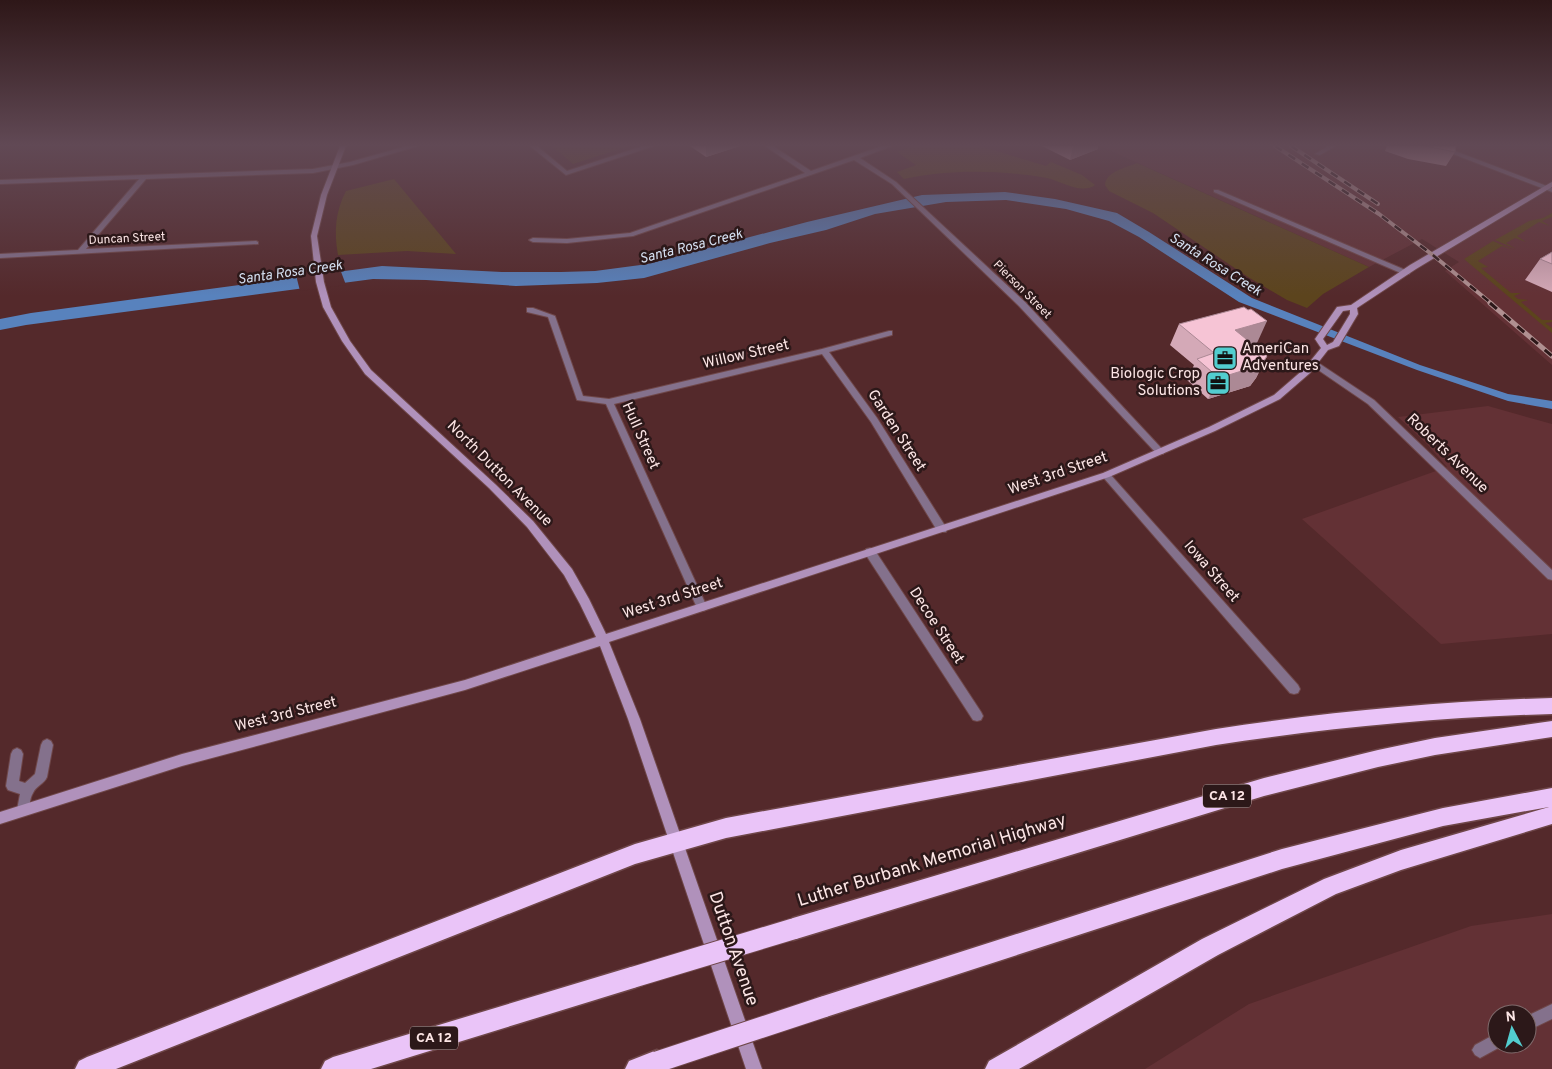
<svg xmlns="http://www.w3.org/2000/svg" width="1552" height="1069" font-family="Overpass,sans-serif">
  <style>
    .built { fill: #633135; fill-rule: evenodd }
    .green { fill: #5c441d }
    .water { fill: #5882bd }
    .pier { fill: #54292b }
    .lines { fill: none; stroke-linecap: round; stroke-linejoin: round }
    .minor-casing { stroke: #6f4749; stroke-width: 2 }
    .secondary-casing { stroke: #6f4749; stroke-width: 2 }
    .motorway-casing { stroke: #6f4749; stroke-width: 3 }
    .minor { fill: #84718c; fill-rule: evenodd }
    .secondary { fill: #b091bb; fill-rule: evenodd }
    .motorway { fill: #eac4f8; fill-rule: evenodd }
    .rail-far1-casing { stroke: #b09091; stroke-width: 4 }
    .rail-casing { stroke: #b09091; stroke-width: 5 }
    .rail-far1 { stroke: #2c1819; stroke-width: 2.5; stroke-dasharray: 8; stroke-linecap: butt }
    .rail { stroke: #2c1819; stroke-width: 3; stroke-dasharray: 9; stroke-linecap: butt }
    .motorway-bridge-casing { stroke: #6f4749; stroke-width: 23; stroke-linecap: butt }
    .motorway-bridge { stroke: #eac4f8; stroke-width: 21 }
    .wall { fill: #d4a9b7 }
    .shaded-wall { fill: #ac8995 }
    .building { fill: #f6c4d5; stroke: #ac8995 }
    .labels { text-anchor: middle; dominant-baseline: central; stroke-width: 5; stroke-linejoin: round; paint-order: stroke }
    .far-street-label { font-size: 12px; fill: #fce5e5; stroke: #2c1819 }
    .far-water-label { font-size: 14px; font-style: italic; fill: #d5e0f1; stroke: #2c1819 }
    .shield { fill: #2c1819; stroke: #bea8a8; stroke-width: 1 }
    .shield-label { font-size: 14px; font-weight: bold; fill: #fce5e5 }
    .poi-label { font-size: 15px; fill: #fce5e5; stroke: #2c1819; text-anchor: start }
    .street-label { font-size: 15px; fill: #fce5e5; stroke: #2c1819 }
    .near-street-label { font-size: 18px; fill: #fce5e5; stroke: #2c1819 }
  </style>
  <rect width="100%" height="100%" fill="#54292b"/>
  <!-- built -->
  <g class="built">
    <path d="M1100,146h452v219l-107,-94 14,-9 -37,-23 -53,28z"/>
    <path d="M1488,406l64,18v210l-111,10 -139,-125 145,-52 -20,-23 -29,-27z"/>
    <path d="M1552,914v155h-407l104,-65 222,-78zM1497,1014h30v30h-30z"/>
  </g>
  <!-- green -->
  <g class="green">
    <path d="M552,146h77l-56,18z"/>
    <path d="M913,146h67l66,20 5,-4 31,13 13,10c-13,10 -35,-4 -48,-7 -46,-8 -98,-9 -143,1l-7,-7 19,-7 -19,-13z"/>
    <path d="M1137,163l232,104 -46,27 -16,14 -20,-8 -39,-23 -95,-64 -44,-22 -4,-6c1,-14 21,-17 32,-22z"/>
    <path d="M394,179l62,75 -49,-3 -69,4c-4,-23 -3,-43 8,-64z"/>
    <path d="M1552,213v4l-10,4 8,5 -11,-4 -22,14 9,6 -11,-4 -9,5 10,6 -21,-9 34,-19 14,-3z"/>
    <path d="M1493,241l21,9 -12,-4 -24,15 10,6 -7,1 30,25h10l-7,3 4,3 10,1 -7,2 21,18h10v2l-7,1 7,5v5l-88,-74z"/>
  </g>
  <!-- water -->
  <path class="water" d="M1005,192l50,7 62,14 32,19 103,66 168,67 88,29 44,7v8l-44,-8 -91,-31 -178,-68 -100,-65 -30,-16 -43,-12 -60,-9 -60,2 -71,12 -49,16 -56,13 -126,35 -47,5 -81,3 -90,-6 -53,-1 -347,46 -26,5v-11l31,-6 351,-47 120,6h59l34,-1 53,-7 159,-42 115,-27z"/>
  <!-- pier -->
  <path class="pier" d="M340,269l6,16 -46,6 -4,-16z"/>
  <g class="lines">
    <!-- minor casing -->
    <g class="minor-casing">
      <g id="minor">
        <path d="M407,146h11l-65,19 -40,8 -167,6 -60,70 170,-8 2,1v2l-258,14v-4l78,-4 61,-71 -139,5v-4l313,-11 37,-7z"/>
        <path d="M530,146h7l30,25 76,-25h11l-88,29z"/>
        <path d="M765,146h8l38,25 71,-25h10l-32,12 36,24 129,120 138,148 2,2 -2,2h-6l-138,-148 -127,-122 -38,-24 -221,76 -66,7 -34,-1 -4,-2 4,-2 34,1 63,-6 175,-60z"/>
        <path d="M1328,146h8l-16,9 -5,-1z"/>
        <path d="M1432,146h10l110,42v4z"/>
        <path d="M1214,190h4l192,82 -1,2h-6l-189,-82z"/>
        <path d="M527,308h6l22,8 28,80 26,3 213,-50 67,-18h3v4l-63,17 48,66 70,111 -1,3h-8l-67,-110 -49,-68 -208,50 93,203 -1,3 -4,1 -4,-1 -92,-206 -29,-4 -29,-83 -21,-5z"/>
        <path d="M1314,360l60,40 178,170v10l-4,-1 -180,-175 -57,-39v-4z"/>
        <path d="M1106,472l3,1 189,212 2,4 -2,4 -4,1 -4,-1 -187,-216 -2,-2z"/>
        <path d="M870,548l4,1 107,163 2,4 -2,4 -4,1 -4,-1 -107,-165 -1,-3 1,-3z"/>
        <path d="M47,739l4,2 2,4 -6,32c-3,7 -11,9 -14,16 -4,6 -3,15 -5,21l-5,2 -5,-2 -1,-4 3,-16 -12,-4 -2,-4 5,-32 2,-4 4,-2 4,2 2,4 -4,27 6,2 10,-9 6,-29 2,-4z"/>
        <path d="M1552,1004v15l-25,12v-15z"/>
        <path d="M1497,1033v11h6l-1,2 -22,12 -5,-3 -3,-5 3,-5z"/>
      </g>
    </g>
    <!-- secondary casing -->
    <g class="secondary-casing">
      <path id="secondary" d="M340,146h6l-19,49 -10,41 7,46 7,25 19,34 21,29 124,114 38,37 39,48 17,30 17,35 497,-161 106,-46 65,-32 30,-26 17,-21 -6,-9 22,-32 14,-2 59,-40 140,-82 2,-1v5l-136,82 -59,39 1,6 -19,32 -11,4 -18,23 -30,26 -65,32 -106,46 -500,165 31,77 122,350h-16l-118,-350 -28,-73 -135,44 -283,76 -182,58v-12l182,-58 283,-74 131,-43 -16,-33 -16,-29 -37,-48 -38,-39 -124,-114 -23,-33 -19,-34 -7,-25 -5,-46 10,-41zM1350,310v4l-17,28 -6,3 -4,-6 20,-28z"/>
    </g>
    <!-- motorway casing -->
    <g class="motorway-casing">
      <g id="motorway">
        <path d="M1552,698v16c-113,3 -224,14 -336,31l-490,93 -91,26 -519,205h-41l4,-8 8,-4 548,-213 91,-26 490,-89c112,-17 223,-28 336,-31z"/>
        <path d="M1552,721v16l-117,18 -57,12 -114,29 -471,144 -7,-4 -4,-7 4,-7 7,-4 471,-140 114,-28 57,-12z"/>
        <path d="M1552,788v36l-151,46 -65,24 -118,61 -199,114h-34l4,-8 213,-122 122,-60 77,-29 148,-43 -106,19 -161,43 -459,149 -8,-3 -3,-8 3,-8 8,-3 459,-147 161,-41z"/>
        <path d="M634,966l8,3 3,8 -3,8 -8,3 -263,81h-50l4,-8 8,-4z"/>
        <path d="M657,1050l8,4 4,8 -3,7h-41l4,-8z"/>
      </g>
    </g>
    <!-- minor -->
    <use href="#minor" class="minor"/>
    <!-- secondary -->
    <use href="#secondary" class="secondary"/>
    <!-- motorway -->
    <use href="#motorway" class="motorway"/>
    <!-- rail-far1 casing -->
    <g class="rail-far1-casing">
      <g id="rail-far1">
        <path d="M1275,146l104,68 55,42 58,48"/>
        <path d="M1291,146l87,58"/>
      </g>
    </g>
    <!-- rail casing -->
    <g class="rail-casing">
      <path id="rail" d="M1490,303l62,53"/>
    </g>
    <!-- rail-far1 -->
    <use href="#rail-far1" class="rail-far1"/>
    <!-- rail -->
    <use href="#rail" class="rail"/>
    <!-- motorway-bridge casing -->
    <g class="motorway-bridge-casing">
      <g id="motorway-bridge">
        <path d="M634,977l159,-48"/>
        <path d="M657,1062l166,-55"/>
      </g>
    </g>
    <!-- motorway-bridge -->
    <use href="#motorway-bridge" class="motorway-bridge"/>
  </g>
  <!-- wall -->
  <g class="wall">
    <path d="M690,146h50l-34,11z"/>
    <path d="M1042,146h56v3l-28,11z"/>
    <path d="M1387,146h69l-1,6 -9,14 -38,-7 -23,-8z"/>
    <path d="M1552,252v40l-27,-12 15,-21z"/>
    <path d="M1248,310l9,33 -5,1 15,12 -11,22 -6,8 -42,13 -21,-19 7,-15 -24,-20 9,-21z"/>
  </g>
  <!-- shaded-wall -->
  <g class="shaded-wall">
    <path d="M706,146h34l-34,11z"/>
    <path d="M1073,146h25v3l-28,11z"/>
    <path d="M1267,321l-10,22 -32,8 10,-21z"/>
    <path d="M1267,356l-11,22 -6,8 -42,13 11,-21z"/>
  </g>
  <!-- building -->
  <g class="building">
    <path d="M1425,146h31l-1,6z"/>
    <path d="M1552,252v12l-12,-5z"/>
    <path d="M1244,307l4,3 3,-1 16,12 -32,9 32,26 -6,9 -42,13 -22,-19 17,-6 -35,-29z"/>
  </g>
  <!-- sky -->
  <linearGradient id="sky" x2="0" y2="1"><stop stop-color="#2e1718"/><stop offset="0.49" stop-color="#614955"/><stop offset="1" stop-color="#614955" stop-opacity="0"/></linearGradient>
  <rect width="1552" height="296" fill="url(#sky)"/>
  <!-- icons -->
  <defs>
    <g id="office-square" transform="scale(1.25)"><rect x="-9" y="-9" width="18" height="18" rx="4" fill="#52cdcf" stroke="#2c1819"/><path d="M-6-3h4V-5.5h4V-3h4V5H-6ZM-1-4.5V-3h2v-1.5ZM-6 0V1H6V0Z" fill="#111"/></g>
  </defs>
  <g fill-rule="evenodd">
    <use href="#office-square" x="1225" y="358"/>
    <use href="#office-square" x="1218" y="383"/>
  </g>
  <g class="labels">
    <!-- far-street labels -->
    <g class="far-street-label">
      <text transform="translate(127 239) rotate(-3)">Duncan Street</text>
      <text transform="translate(1022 290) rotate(45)">Pierson Street</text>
    </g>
    <!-- far-water labels -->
    <g class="far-water-label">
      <text transform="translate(691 247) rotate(-14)">Santa Rosa Creek</text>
      <text transform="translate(1215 265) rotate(32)">Santa Rosa Creek</text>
      <text transform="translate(290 273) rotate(-8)">Santa Rosa Creek</text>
    </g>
    <!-- shield labels -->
    <g class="shield">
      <rect x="1203" y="784.5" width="48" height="23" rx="4"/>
      <rect x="410" y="1026.5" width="48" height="23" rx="4"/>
    </g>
    <g class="shield-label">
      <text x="1227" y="796">CA 12</text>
      <text x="434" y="1038">CA 12</text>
    </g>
    <!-- poi labels -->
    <g class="poi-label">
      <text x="1242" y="349">AmeriCan<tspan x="1242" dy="17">Adventures</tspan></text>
      <text x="1200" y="374" text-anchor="end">Biologic Crop<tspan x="1200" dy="17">Solutions</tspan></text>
    </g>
    <!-- street labels -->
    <g class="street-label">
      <text transform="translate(746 355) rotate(-13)">Willow Street</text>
      <text transform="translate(896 431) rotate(57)">Garden Street</text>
      <text transform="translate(640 436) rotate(66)">Hull Street</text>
      <text transform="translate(1447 454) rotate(44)">Roberts Avenue</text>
      <text transform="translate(499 474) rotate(45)">North Dutton Avenue</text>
      <text transform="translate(1058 474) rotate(-19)">West 3rd Street</text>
      <text transform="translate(1211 572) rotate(49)">Iowa Street</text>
      <text transform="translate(673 599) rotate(-18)">West 3rd Street</text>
      <text transform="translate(936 626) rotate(57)">Decoe Street</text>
      <text transform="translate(286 715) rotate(-14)">West 3rd Street</text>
    </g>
    <!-- near-street labels -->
    <g class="near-street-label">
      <text transform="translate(932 861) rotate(-17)">Luther Burbank Memorial Highway</text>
      <text transform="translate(733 949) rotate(71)">Dutton Avenue</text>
    </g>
  </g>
  <!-- north arrow -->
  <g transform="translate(1512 1029) rotate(354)"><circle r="24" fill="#2c1819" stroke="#7f6a6b"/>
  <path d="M0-4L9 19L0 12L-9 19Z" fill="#52cdcf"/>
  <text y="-8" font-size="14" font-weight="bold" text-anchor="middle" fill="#fce5e5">N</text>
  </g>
</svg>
